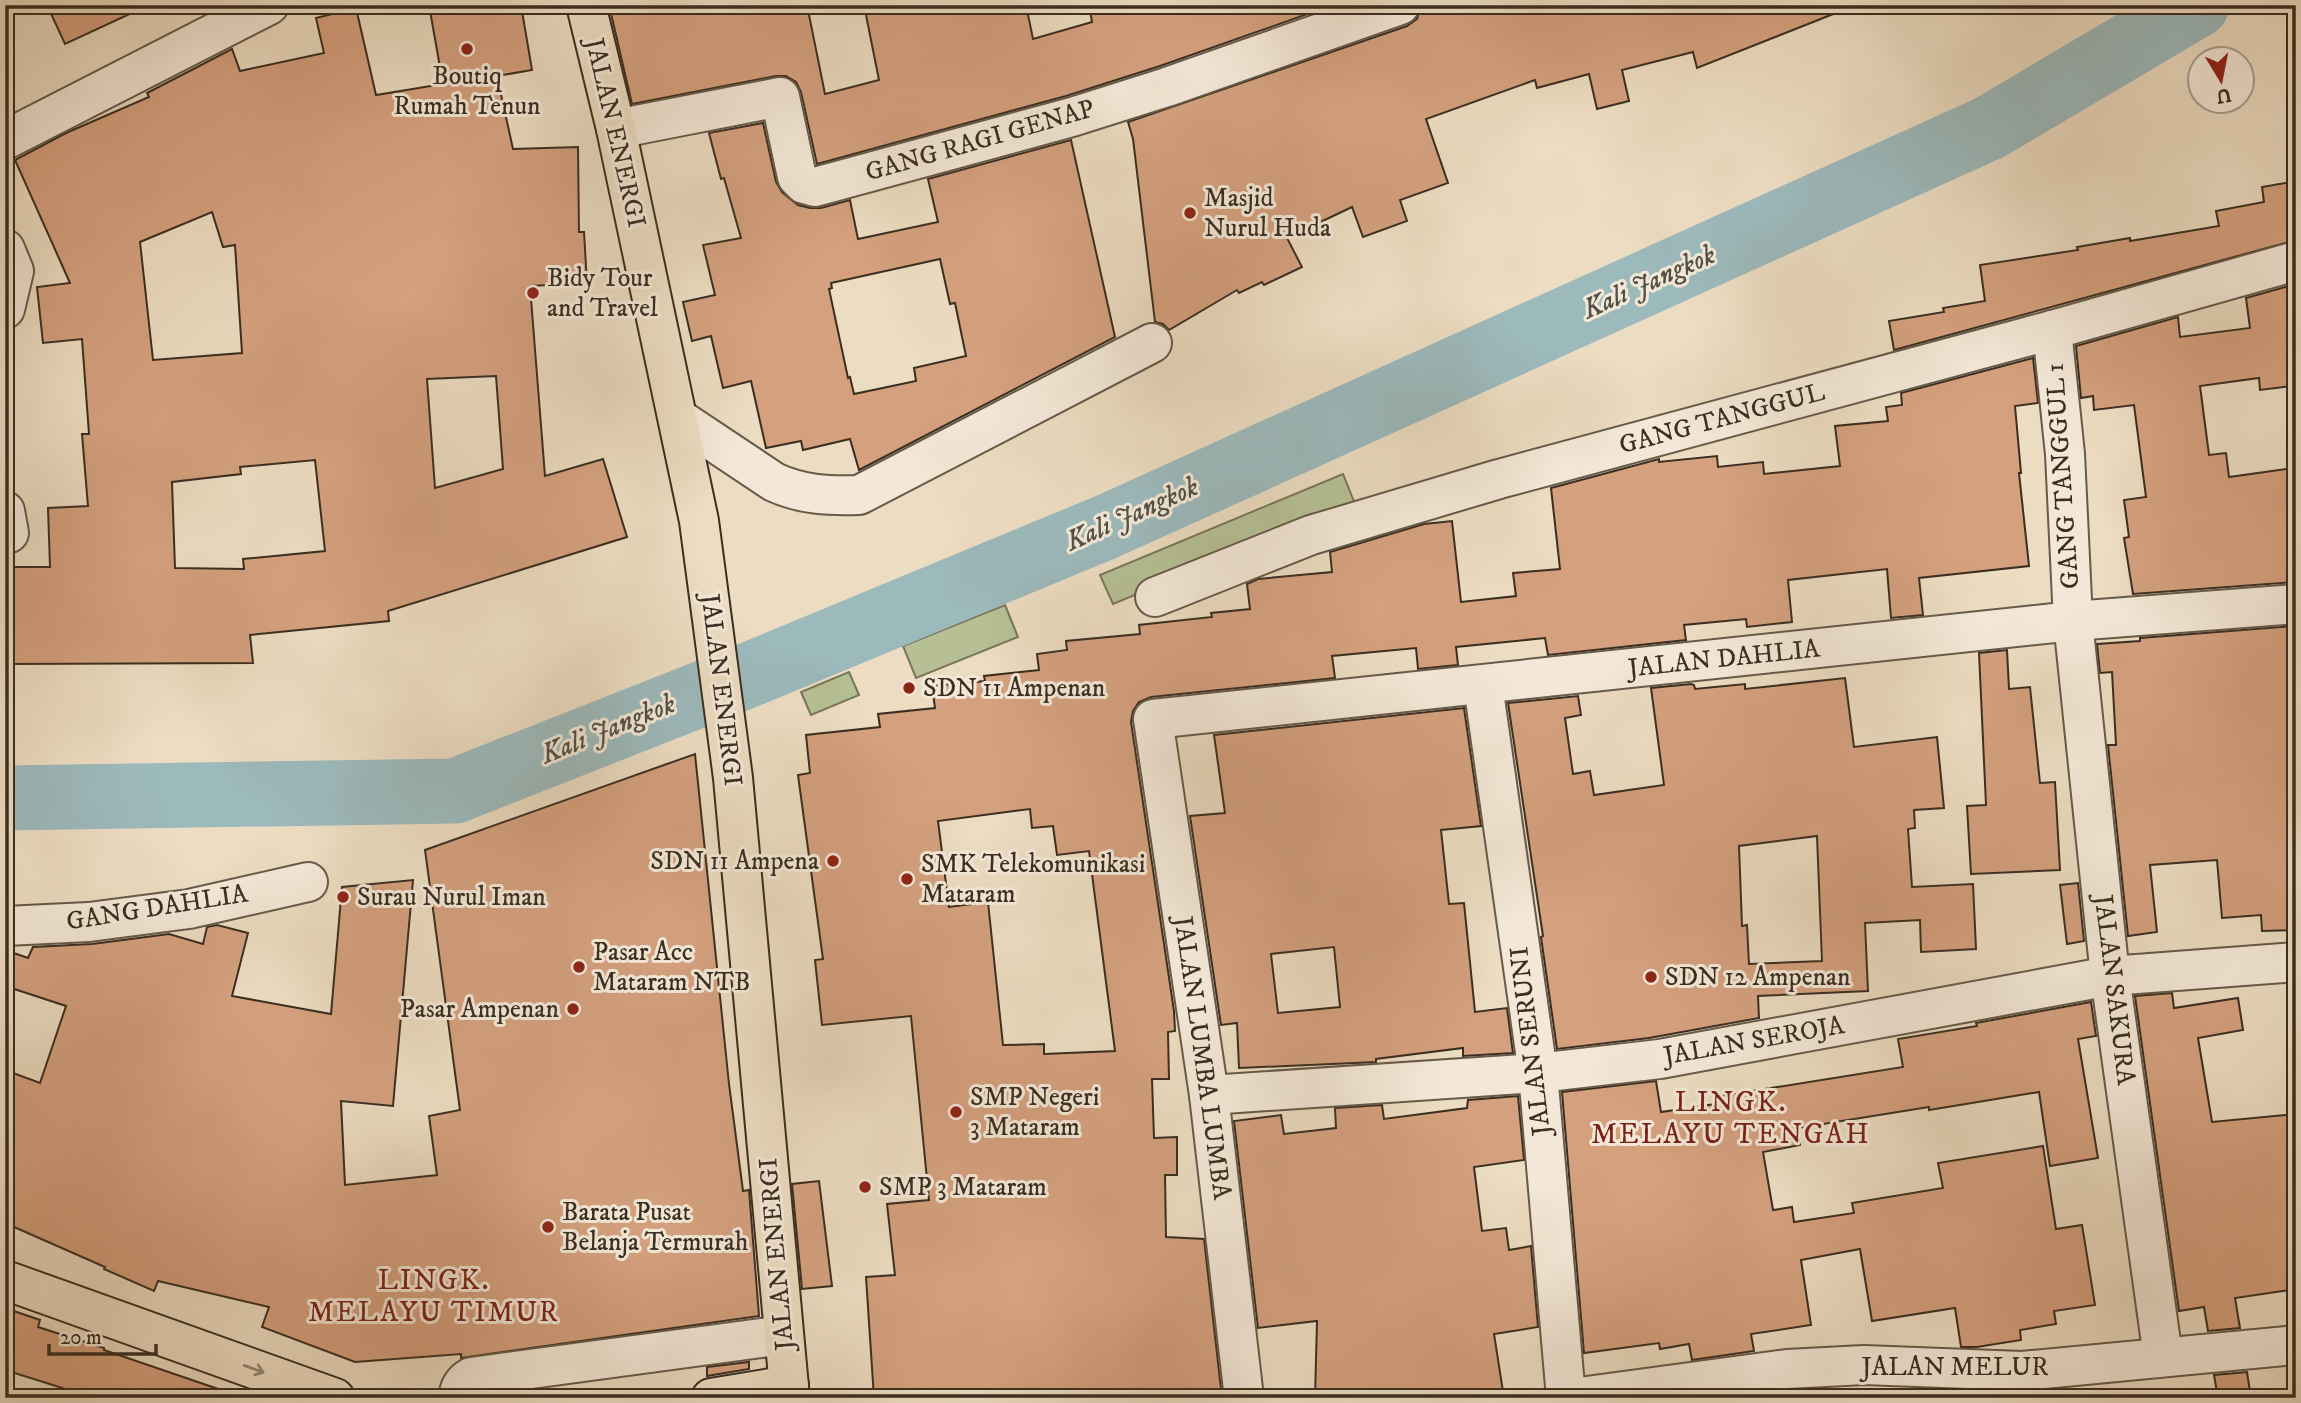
<svg xmlns="http://www.w3.org/2000/svg" width="2301" height="1403" font-family="'IM FELL DW Pica',serif">
  <style>
    .green { fill: #b6c094; stroke: #78775a; stroke-width: 2 }
    .lines { fill: none; stroke-linecap: round; stroke-linejoin: round }
    .river { stroke: #9cb9bc; stroke-width: 65 }
    .building { fill: #d4a07e; stroke: #3a2e21; stroke-width: 2; fill-rule: evenodd }
    .minor-casing { stroke: #665a49; stroke-width: 42 }
    .major-casing { stroke: #3a2e21; stroke-width: 42 }
    .highway-casing { stroke: #3a2e21; stroke-width: 42 }
    .minor { stroke: #f3e8d7; stroke-width: 38 }
    .major { stroke: #ecdcc1; stroke-width: 38 }
    .highway { stroke: #ecdcc1; stroke-width: 38 }
    .oneway { stroke: #938571 }
    .poi-dot { fill: #8f2418; stroke: #f3e8d7; stroke-width: 2.5 }
    .labels { text-anchor: middle; dominant-baseline: central; stroke-width: 6; stroke-linejoin: round; paint-order: stroke }
    .poi-label { font-size: 26px; fill: #3a2e21; stroke: #f3e8d7; text-anchor: start }
    .street-label { font-size: 26px; fill: #3a2e21; stroke: #f3e8d7 }
    .water-label { font-size: 28px; font-style: italic; fill: #525148; stroke: #f3e8d7 }
    .neighbourhood-label { font-size: 28px; letter-spacing: 2px; fill: #7a1f14; stroke: #f3e8d7 }
  </style>
  <rect width="100%" height="100%" fill="#ecdcc1"/>
  <filter id="stains"><feTurbulence type="fractalNoise" baseFrequency=".00286" numOctaves="4"/><feColorMatrix values="0 0 0 0 .2 0 0 0 0 .09 0 0 0 0 .02 0 0 0 .5 -.17"/></filter>
  <radialGradient id="worn" r=".72"><stop offset=".6" stop-color="#630" stop-opacity="0"/><stop offset="1" stop-color="#630" stop-opacity=".3"/></radialGradient>
  <!-- green -->
  <g class="green">
    <path d="M1343,474l12,30 -242,100 -13,-29z"/>
    <path d="M1005,605l13,32 -102,41 -13,-32z"/>
    <path d="M849,672l10,23 -48,20 -10,-23z"/>
  </g>
  <g class="lines">
    <!-- river -->
    <path class="river" d="M5,798l450,-7 284,-112 367,-152 883,-399 208,-123"/>
  </g>
  <!-- building -->
  <g class="building">
    <path d="M47,5h102l-84,39z"/>
    <path d="M429,5h92l11,65 -35,6 16,73 65,-2 1,85h5l3,51 -57,3 15,190 58,-17 24,78 -239,74 1,10 -139,14 3,28 -244,1v-97h41l-2,-59 40,-2 -6,-72h7l-7,-95 -39,4 -6,-56 33,-4 -55,-123 51,-27 83,-36 -2,-4 85,-44 8,22 84,-18 -8,-35 40,-10 20,87 67,-11zM212,212l11,35 12,-2 7,108 -89,7 -13,-118zM496,376l7,93 -68,19 -8,-109zM315,460l10,91 -82,8 1,10 -69,-1 -3,-86 69,-8 -1,-7z"/>
    <path d="M609,5h198l18,89 54,-14 -15,-75h162l7,34 59,-17 -3,-17h244l-173,61 -94,30 -249,68 -16,-72 -5,-10 -10,-6h-10l-144,28z"/>
    <path d="M1421,5h430v2l-154,61 -4,-16 -71,18 7,31 -32,8 -8,-35 -52,14 -2,-8 -109,39 22,64 -48,17 7,21 -44,16 -11,-30 -65,31 15,29 -38,18 -2,-3 -23,11 -2,-3 -68,40 -6,-6 -8,-2 -22,-183 -5,-17 279,-96 10,-7z"/>
    <path d="M763,123l13,59 6,10 16,13 12,3h11l29,-8 8,39 80,-17 -10,-43 143,-39 44,197 -256,133 -9,-31 -47,11 -2,-9 -35,7 -15,-67 -28,7 -12,-52 -19,5 -9,-39 32,-7 -12,-50 38,-7 -17,-60 -3,1 -12,-46zM940,259l10,45 5,-1 11,53 -52,12 2,13 -62,13 -4,-17 -2,1 -19,-89 3,-1 -1,-5z"/>
    <path d="M2296,181v59l-402,110 -5,-29 55,-9 -1,-4 42,-7 -5,-36 98,-15 -1,-3 53,-9v3l89,-15 -3,-15 48,-9 -2,-15z"/>
    <path d="M2296,284v78l-6,1 3,23 -33,4 -1,-12 -59,8 9,69 17,-2 3,24 64,-9 3,24v90l-163,12 -9,-56 5,-1 -5,-37 22,-3 -12,-92 -40,5 -1,-14 -12,2 -5,-52 102,-29 2,20 70,-9 -4,-30z"/>
    <path d="M2033,358l5,45 -23,3 6,67h-2l10,93 -110,12 4,37 -32,3 -4,-49 -99,11 4,42 -45,5 -1,-8 -62,6 2,15 -138,15 -3,-17 -89,9 2,18 -40,4 -2,-21 -84,8 3,22 -184,19 -12,5 -6,9 -2,11 43,289 1,20 -7,1 1,47h-17l2,59 23,-1v38h-12l1,62 38,2 18,159h-348l-8,-121 29,-2 -8,-71 42,-4 -18,-184 -89,9 -7,-65 8,-1 -25,-184 12,-2 -4,-38 74,-8 -2,-13 57,-6 -3,-22 53,-5 -1,-5 55,-6 -2,-16 30,-4 -1,-9 74,-7 -1,-9 73,-8 -1,-4 39,-4 -3,-25 11,-5 74,-7 -2,-20 94,-28 28,-3 9,81 55,-6 -3,-23 47,-4 -9,-81 108,-29v3l58,-6 1,11 45,-5 1,12 76,-8 -5,-40 53,-5 -2,-14 16,-2 -1,-12zM1030,809l2,19 21,-2 4,29 32,-4 26,200 -71,3v-10l-41,1 -15,-143 -39,5 -11,-86z"/>
    <path d="M2296,626v304l-34,1 -1,-16 -39,3 -5,-58 -67,5 7,67 -29,4 -20,-191h8l-4,-73 -12,1 -3,-29 43,-3v-3z"/>
    <path d="M2007,650l2,39 21,-2 10,96 15,-1 5,88 -89,4 -4,-68 19,-1 -7,-152z"/>
    <path d="M1845,678l9,69 83,-10 7,71 -30,2 1,18 -7,1 4,58 61,-3 3,65 -55,3 -1,-32 -55,3 3,68 -110,5 1,22 -110,20 -92,11 -16,-112 2,-1 -35,-233 70,-7 3,19 -16,3 8,56 17,-3 4,24 70,-10 -13,-97 40,-4 3,1 1,4 50,-5v5zM1817,836l5,125 -73,3 -2,-39 -5,1 -3,-80z"/>
    <path d="M1464,708l17,118 -40,4 8,74 15,-1 11,109 32,-4 6,45 -50,3v-8l-87,11v3l-137,6 -2,-45 -16,2 -31,-209 35,-3 -11,-78zM1334,947l6,60 -62,6 -7,-59z"/>
    <path d="M695,754l34,330 14,107 6,-1 10,126 -298,42v-4l-106,8 -93,-35 7,-20 -111,-26 -4,10 -50,-22 1,-2 -100,-44v-153l35,13 26,-77 -61,-20v-36l23,8 5,-11 59,-3 77,-10 34,10 4,-17 10,-2 31,8 -16,63 99,18 11,-127 71,-7 -20,226 -52,-5 4,84 92,-10 -8,-59 31,-6 -35,-260z"/>
    <path d="M2078,883l6,58 -17,3 -7,-59z"/>
    <path d="M2172,993l2,15 64,-10 5,32 -45,8 14,84 84,-8v175l-61,9 5,30 -32,3 -4,-24 -25,4 -44,-315z"/>
    <path d="M2091,1002l5,34 -18,3 20,119 -48,8 -11,-74 -110,18v-3l-131,21 2,17 -37,7 10,58 19,-3 2,15 60,-9 -2,-10 91,-15 -5,-25 105,-17 13,83 26,-4 13,80 -41,6 2,13 -36,6 1,10 -44,7h-16l-6,-39 -83,13 -12,-72 -59,11 10,65 -60,9 3,17 -62,9 -3,-16 -29,5 -1,-6 -75,10 -22,-261 94,-11 5,31 61,-9 -1,-7 182,-29 -5,-28 79,-13 -1,-3z"/>
    <path d="M1518,1096l6,64 -50,7 8,64 24,-3 3,22 22,-4 7,81 -44,7 10,64h-189l2,-77 -59,7 -24,-207 47,-6 3,19 52,-6 -1,-20 47,-3 2,14 83,-11 1,-8z"/>
    <path d="M819,1181l13,105 -30,3 -10,-105z"/>
    <path d="M5,1308l35,12 -2,7 66,21v2l126,43 -1,5h-135l-89,-28z"/>
    <path d="M749,1362v7l-42,7v-9z"/>
    <path d="M2247,1372l4,26h-33l-4,-23z"/>
  </g>
  <g class="lines">
    <!-- minor casing -->
    <g class="minor-casing">
      <g id="minor">
        <path d="M616,129l164,-32 17,80 7,7 11,3 257,-70 95,-30 233,-82"/>
        <path d="M5,140l264,-135"/>
        <path d="M5,249l9,22 -9,38"/>
        <path d="M2052,330l13,124 8,167 37,355 53,381"/>
        <path d="M678,418l96,64c28,13 55,14 85,13l293,-152"/>
        <path d="M5,511l4,22"/>
        <path d="M1155,597l156,-62 188,-56 553,-149 244,-69"/>
        <path d="M1483,685l55,388 28,325"/>
        <path d="M5,926l84,-4 100,-13 119,-27"/>
        <path d="M1209,1095l329,-22 122,-14 450,-83 186,-14"/>
        <path d="M458,1398c1,-10 4,-16 13,-21l313,-42"/>
        <path d="M1244,1398l-35,-303 -56,-376 920,-98 223,-17"/>
        <path d="M1572,1398l215,-29 77,-4 158,6 274,-26"/>
      </g>
    </g>
    <!-- major casing -->
    <g class="major-casing">
      <g id="major">
        <path d="M5,1280l330,118"/>
        <path d="M711,1398l78,-13"/>
      </g>
    </g>
    <!-- highway casing -->
    <g class="highway-casing">
      <path id="highway" d="M586,5l30,124 83,392 34,257 57,620"/>
    </g>
    <!-- minor -->
    <use href="#minor" class="minor"/>
    <!-- major -->
    <use href="#major" class="major"/>
    <!-- highway -->
    <use href="#highway" class="highway"/>
  </g>
  <!-- one-way arrows -->
  <defs><path id="oneway-shaft" d="M-6 0H5M1.5-3L5.5 0L1.5 3" fill="none" stroke-width="1.6" stroke-linecap="round" stroke-linejoin="round" transform="scale(1.75)"/></defs>
  <use class="oneway" href="#oneway-shaft" transform="translate(254 1369) rotate(20)"/>
  <!-- markers -->
  <g class="poi-dot">
    <circle cx="467" cy="49" r="7"/>
    <circle cx="1190" cy="213" r="7"/>
    <circle cx="533" cy="293" r="7"/>
    <circle cx="909" cy="688" r="7"/>
    <circle cx="833" cy="861" r="7"/>
    <circle cx="907" cy="879" r="7"/>
    <circle cx="343" cy="897" r="7"/>
    <circle cx="579" cy="967" r="7"/>
    <circle cx="1651" cy="977" r="7"/>
    <circle cx="573" cy="1009" r="7"/>
    <circle cx="956" cy="1112" r="7"/>
    <circle cx="865" cy="1187" r="7"/>
    <circle cx="548" cy="1227" r="7"/>
  </g>
  <g class="labels">
    <!-- poi labels -->
    <g class="poi-label">
      <text x="467" y="76" text-anchor="middle">Boutiq<tspan x="467" dy="30">Rumah Tenun</tspan></text>
      <text x="1204" y="198">Masjid<tspan x="1204" dy="30">Nurul Huda</tspan></text>
      <text x="547" y="278">Bidy Tour<tspan x="547" dy="30">and Travel</tspan></text>
      <text x="923" y="688">SDN 11 Ampenan</text>
      <text x="819" y="861" text-anchor="end">SDN 11 Ampena</text>
      <text x="921" y="864">SMK Telekomunikasi<tspan x="921" dy="30">Mataram</tspan></text>
      <text x="357" y="897">Surau Nurul Iman</text>
      <text x="593" y="952">Pasar Acc<tspan x="593" dy="30">Mataram NTB</tspan></text>
      <text x="1665" y="977">SDN 12 Ampenan</text>
      <text x="559" y="1009" text-anchor="end">Pasar Ampenan</text>
      <text x="970" y="1097">SMP Negeri<tspan x="970" dy="30">3 Mataram</tspan></text>
      <text x="879" y="1187">SMP 3 Mataram</text>
      <text x="562" y="1212">Barata Pusat<tspan x="562" dy="30">Belanja Termurah</tspan></text>
    </g>
    <!-- street labels -->
    <g class="street-label">
      <text transform="translate(615 133) rotate(77)">JALAN ENERGI</text>
      <text transform="translate(980 141) rotate(-16)">GANG RAGI GENAP</text>
      <text transform="translate(1722 419) rotate(-15)">GANG TANGGUL</text>
      <text transform="translate(2063 476) rotate(-94)">GANG TANGGUL 1</text>
      <text transform="translate(1724 659) rotate(-6)">JALAN DAHLIA</text>
      <text transform="translate(721 690) rotate(83)">JALAN ENERGI</text>
      <text transform="translate(157 908) rotate(-9)">GANG DAHLIA</text>
      <text transform="translate(2114 990) rotate(83)">JALAN SAKURA</text>
      <text transform="translate(1531 1041) rotate(-97)">JALAN SERUNI</text>
      <text transform="translate(1754 1041) rotate(-10)">JALAN SEROJA</text>
      <text transform="translate(1202 1058) rotate(82)">JALAN LUMBA LUMBA</text>
      <text transform="translate(777 1254) rotate(-95)">JALAN ENERGI</text>
      <text x="1955" y="1367">JALAN MELUR</text>
    </g>
    <!-- water labels -->
    <g class="water-label">
      <text transform="translate(1649 282) rotate(-24)">Kali Jangkok</text>
      <text transform="translate(1132 514) rotate(-24)">Kali Jangkok</text>
      <text transform="translate(608 729) rotate(-22)">Kali Jangkok</text>
    </g>
    <!-- neighbourhood labels -->
    <g class="neighbourhood-label">
      <text x="1731" y="1102">LINGK.<tspan x="1731" dy="32">MELAYU TENGAH</tspan></text>
      <text x="434" y="1280">LINGK.<tspan x="434" dy="32">MELAYU TIMUR</tspan></text>
    </g>
  </g>
  <!-- margin -->
  <rect width="2301" height="1403" fill="none" stroke="#ecdcc1" stroke-width="28"/>
  <rect x="7" y="7" width="2287" height="1389" fill="none" stroke="#3a2e21" stroke-width="3.5"/>
  <rect x="14" y="14" width="2273" height="1375" fill="none" stroke="#3a2e21" stroke-width="2"/>
  <!-- north arrow -->
  <g transform="translate(2221 80) rotate(170)"><circle r="33" fill="#f3e8d7" stroke="#a99e8e" stroke-width="2"/>
  <path d="M0-5L12 26L0 18L-12 26Z" fill="#8f2418"/>
  <text y="-10" font-size="19" font-weight="bold" text-anchor="middle" fill="#3a2e21">U</text>
  </g>
  <!-- scale -->
  <path d="M49 1344v10h107v-10" fill="none" stroke="#3a2e21" stroke-width="3.5"/>
  <text x="60" y="1344" font-size="21" fill="#3a2e21" stroke="#f3e8d7" stroke-width="5" paint-order="stroke">20 m</text>
  <rect width="100%" height="100%" filter="url(#stains)"/>
  <rect width="100%" height="100%" fill="url(#worn)"/>
</svg>
